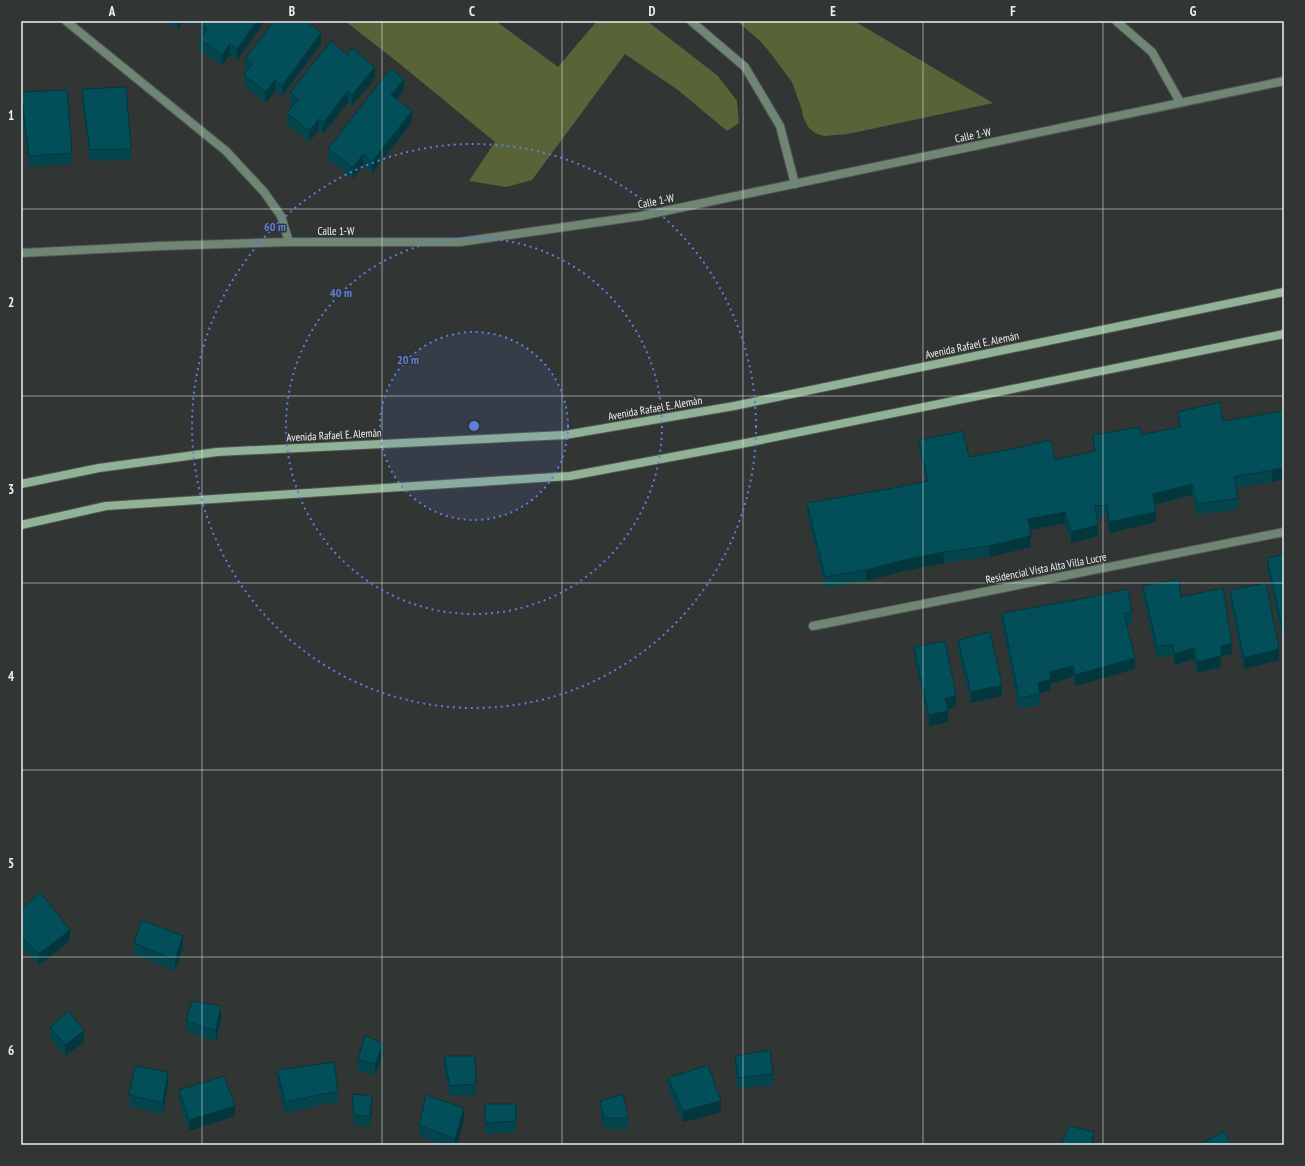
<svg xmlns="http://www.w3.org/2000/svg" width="1305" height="1166" font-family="'PT Sans Narrow',sans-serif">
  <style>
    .green { fill: #586438 }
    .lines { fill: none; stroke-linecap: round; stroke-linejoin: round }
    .street-casing { stroke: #4f5352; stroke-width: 10 }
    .secondary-casing { stroke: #4f5352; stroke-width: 10 }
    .street { stroke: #6f8674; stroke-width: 8 }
    .secondary { stroke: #90b397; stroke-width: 8 }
    .wall { fill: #03444d }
    .shaded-wall { fill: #02373e }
    .building { fill: #034f59; stroke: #02373e }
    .grid { fill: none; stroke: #edf0ef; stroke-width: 1; stroke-opacity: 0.55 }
    .ring { fill: none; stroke: #5b7fdf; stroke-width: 2; stroke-dasharray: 2 4 }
    .labels { text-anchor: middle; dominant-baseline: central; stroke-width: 3; stroke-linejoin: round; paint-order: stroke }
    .street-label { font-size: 11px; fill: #edf0ef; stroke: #313534 }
    .centre { fill: #5b7fdf; stroke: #313534; stroke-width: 2 }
    .ring-label { font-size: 12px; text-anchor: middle; font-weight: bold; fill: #5b7fdf; stroke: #313534; stroke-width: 3; stroke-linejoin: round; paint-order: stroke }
    .neatline { fill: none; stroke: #edf0ef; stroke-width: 1.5 }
    .grid-label { font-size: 13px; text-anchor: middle; font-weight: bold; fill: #edf0ef }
  </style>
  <rect width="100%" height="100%" fill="#313534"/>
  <!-- green -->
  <g class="green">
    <path d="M345,21h151l62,46 39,-46h50l71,55 19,25 2,22 -12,8 -49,-41 -53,-36 -93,126 -26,7 -37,-6 26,-39 -100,-82z"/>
    <path d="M737,21h117l139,82 -145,31 -24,2 -9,-3 -6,-5 -6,-11 -1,-7 -10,-28 -24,-32 -8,-9z"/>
  </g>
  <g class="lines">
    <!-- street casing -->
    <g class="street-casing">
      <g id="street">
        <path d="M66,21l160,130 38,41 17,24 8,26"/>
        <path d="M691,21l54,46 35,59 15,58"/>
        <path d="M1116,21l36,31 28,50"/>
        <path d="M21,253l140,-7 128,-4h171l181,-26 643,-135"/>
        <path d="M813,626l471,-94"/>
      </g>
    </g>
    <!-- secondary casing -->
    <g class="secondary-casing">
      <g id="secondary">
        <path d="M21,484l78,-16 118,-16 348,-17 169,-29 550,-114"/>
        <path d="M21,525l85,-19 464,-30 171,-32 543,-110"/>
      </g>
    </g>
    <!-- street -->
    <use href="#street" class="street"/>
    <!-- secondary -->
    <use href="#secondary" class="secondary"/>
  </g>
  <!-- wall -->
  <g class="wall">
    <path d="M165,21h19l-7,9z"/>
    <path d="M185,21h10l-4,5z"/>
    <path d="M203,21h62l-28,39 -7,-5 -8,11 -23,-16v-11l3,-3 -1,-1v-11z"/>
    <path d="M321,44l-39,52 -7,-5 -9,12 -22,-17v-11l3,-4 -2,-1v-11z"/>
    <path d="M375,78l-23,28 -4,-4 -25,32 -4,-4 -10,12 -22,-18v-11l6,-7 -3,-3v-11z"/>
    <path d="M82,89l49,60v11l-41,1 -8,-61z"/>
    <path d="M404,90l-8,9 16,23 -40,51 -9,-8 -10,14 -25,-19v-11z"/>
    <path d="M21,92l51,61v11l-43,3 -8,-60z"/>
    <path d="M1284,411l-12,71 -36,6 2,10v11l-41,6 -5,-20 -37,10 1,17 -47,11 -2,-17 -10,1 1,19 -27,7 -6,-20 -35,7 1,17 -42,10 -45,6 -40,8 -38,10 -41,7 -18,-74v-11l81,-14 38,-8 -7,-30v-11l50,17 86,3 39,-9 -1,-16h48l38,-8 -1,-15 45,9 42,-7z"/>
    <path d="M1284,554v93l-17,-78v-11z"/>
    <path d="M1143,586l38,11 51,57 -11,2v11l-24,6 -3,-14 -20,6 -1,-10 -16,3 -14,-61z"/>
    <path d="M1230,590l49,70 -35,9 -14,-68z"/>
    <path d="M1132,612v11l-6,1 9,45 -60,17 -2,-9 -22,6v7l-11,3v12l-21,4 -17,-85v-11z"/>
    <path d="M958,640l44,56 -31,7 -13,-52z"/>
    <path d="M914,647l42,59 -8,3v13l-19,4 -15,-68z"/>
    <path d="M21,910l49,31 -31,24 -18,-18z"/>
    <path d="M134,943l49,4 -8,24 -41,-17z"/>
    <path d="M221,1017l-5,25 -30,-10v-11z"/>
    <path d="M50,1027l34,15 -19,14 -15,-18z"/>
    <path d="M383,1055l-8,20 -17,-4v-11z"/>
    <path d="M444,1056h31l1,39 -26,1 -6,-29z"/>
    <path d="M735,1056l38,18v11l-35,4 -3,-22z"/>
    <path d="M277,1070l61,21v11l-53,11 -8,-32z"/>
    <path d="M668,1078l53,34 -38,10 -15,-33z"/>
    <path d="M168,1083l-5,31 -34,-8v-11z"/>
    <path d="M179,1090l56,26 -46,15 -10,-30z"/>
    <path d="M352,1094l20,13 -2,19h-16z"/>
    <path d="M600,1101l28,17v11h-24l-4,-17z"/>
    <path d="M485,1104h31v28l-31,2z"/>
    <path d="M464,1119l-7,26h-14l-24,-9v-11z"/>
  </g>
  <!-- shaded-wall -->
  <g class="shaded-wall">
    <path d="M177,21h7l-7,9z"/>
    <path d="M191,21h4l-4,5z"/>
    <path d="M257,21h8l-28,39v-11z"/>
    <path d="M321,33v11l-39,52v-10z"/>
    <path d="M230,44v11l-8,11v-11z"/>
    <path d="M375,67v11l-23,28v-11z"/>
    <path d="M404,79v11l-13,16v-11z"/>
    <path d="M275,80v11l-9,12v-11z"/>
    <path d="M348,91v11l-25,32v-11z"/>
    <path d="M412,111v11l-40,51v-11z"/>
    <path d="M319,119v11l-10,12v-11z"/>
    <path d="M363,154v11l-10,14v-11z"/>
    <path d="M1284,468v11l-12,3v-11z"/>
    <path d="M1192,484v11l-39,10v-11z"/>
    <path d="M1065,512v11l-37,7v-11z"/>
    <path d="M1156,512v10l-47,11v-11z"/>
    <path d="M1098,525v11l-27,7v-11z"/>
    <path d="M1031,536v11l-42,10v-11z"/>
    <path d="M944,552v11l-40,8 -38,10v-11l38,-10z"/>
    <path d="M1232,643v11l-11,2v11l-24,6v-11l24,-16z"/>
    <path d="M1194,648v11l-20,6v-11z"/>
    <path d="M1279,649v11l-35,9v-11z"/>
    <path d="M1135,658v11l-60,17v-11z"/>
    <path d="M1073,666v11l-22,6v7l-13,4v-11l12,-11z"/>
    <path d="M1002,685v11l-31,7v-11z"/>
    <path d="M956,695v11l-11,4v-11z"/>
    <path d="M948,711v11l-19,4v-11z"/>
    <path d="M70,930v11l-31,24v-11z"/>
    <path d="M183,936v11l-8,24v-11z"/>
    <path d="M22,990v10l-1,1v-10z"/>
    <path d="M221,1006v11l-5,25v-11z"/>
    <path d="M84,1031v11l-19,14v-11z"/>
    <path d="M383,1044v11l-8,20v-11z"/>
    <path d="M168,1072v11l-5,31v-11z"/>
    <path d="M372,1096v11l-2,19v-10z"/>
    <path d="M721,1101v11l-38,10v-11z"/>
    <path d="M235,1106v10l-46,15v-11z"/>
    <path d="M464,1108v11l-7,26h-2v-6z"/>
    <path d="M1094,1132l-1,13h-2z"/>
  </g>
  <!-- building -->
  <g class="building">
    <path d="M203,21h54l-20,28 -7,-5 -8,11 -23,-16 8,-10 -6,-5z"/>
    <path d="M274,21h32l15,12 -39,53 -7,-6 -9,12 -22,-17 8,-11 -7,-5z"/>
    <path d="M331,41l16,14 5,-7 23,19 -23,28 -4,-4 -25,32 -4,-4 -10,12 -22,-18 11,-14 -8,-7z"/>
    <path d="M390,69l14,10 -13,16 21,16 -40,51 -9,-8 -10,14 -25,-19z"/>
    <path d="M126,87l5,62 -41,1 -8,-61z"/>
    <path d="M67,90l5,63 -43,3 -8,-64z"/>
    <path d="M1220,402l3,19 42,-7 19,-3v57l-50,9 4,21 -41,6 -5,-20 -39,10 3,18 -47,10 -2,-17 -12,1 3,19 -27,7 -6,-20 -37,7 3,17 -42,10 -45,6 -40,8 -38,10 -41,7 -18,-74 81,-14 40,-8 -9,-41 44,-9 6,26 43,-8 39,-9 4,20 40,-9 -2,-16 47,-8 1,8 39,-8 -2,-15z"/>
    <path d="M1284,554v82l-17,-78z"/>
    <path d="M1179,579l2,18 42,-9 9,55 -11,3v10l-24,6 -3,-14 -20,6 -1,-10 -16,3 -14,-61z"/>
    <path d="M1266,583l13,66 -35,9 -14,-68z"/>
    <path d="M1128,589l4,23 -8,1 11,45 -60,17 -2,-9 -23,6 1,7 -13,4 2,11 -21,4 -17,-85 79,-14z"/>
    <path d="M990,632l12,53 -31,7 -13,-52z"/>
    <path d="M945,641l11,54 -11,4 3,12 -19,4 -15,-68z"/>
    <path d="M40,892l30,38 -31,24 -18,-18v-26z"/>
    <path d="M142,920l41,16 -8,24 -41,-17z"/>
    <path d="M192,1001l29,5 -5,25 -30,-10z"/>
    <path d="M69,1011l15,20 -19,14 -15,-18z"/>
    <path d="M365,1035l18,9 -8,20 -17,-4z"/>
    <path d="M770,1050l3,24 -35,4 -3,-22z"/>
    <path d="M444,1056h31l1,28 -26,2z"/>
    <path d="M334,1062l4,29 -53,11 -8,-32z"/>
    <path d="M708,1065l13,36 -38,10 -15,-33z"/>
    <path d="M135,1066l33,6 -5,31 -34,-8z"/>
    <path d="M224,1076l11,30 -46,14 -10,-30z"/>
    <path d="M352,1094l20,2 -2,20 -16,-1z"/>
    <path d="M623,1094l5,24h-24l-4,-17z"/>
    <path d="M426,1095l38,13 -9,31 -36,-14z"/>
    <path d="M485,1104h31v17l-31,2z"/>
    <path d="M1069,1126l25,6 -3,13h-30z"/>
    <path d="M1225,1131l6,14h-33z"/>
  </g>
  <!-- grid -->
  <path class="grid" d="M202,21v1124M382,21v1124M562,21v1124M743,21v1124M923,21v1124M1103,21v1124M21,209h1263M21,396h1263M21,583h1263M21,770h1263M21,957h1263"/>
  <!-- distance rings -->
  <circle cx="474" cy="426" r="94" fill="#5b7fdf" fill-opacity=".12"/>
  <g class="ring">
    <circle cx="474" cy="426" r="94"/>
    <circle cx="474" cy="426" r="188"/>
    <circle cx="474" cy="426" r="282"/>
  </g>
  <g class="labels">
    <!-- street labels -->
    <g class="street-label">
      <text transform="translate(973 135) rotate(-12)">Calle 1-W</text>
      <text transform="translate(656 201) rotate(-11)">Calle 1-W</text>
      <text x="336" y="231">Calle 1-W</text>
      <text transform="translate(972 345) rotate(-12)">Avenida Rafael E. Alemán</text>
      <text transform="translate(655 408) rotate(-10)">Avenida Rafael E. Alemán</text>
      <text transform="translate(334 435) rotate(-3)">Avenida Rafael E. Alemán</text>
      <text transform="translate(1046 568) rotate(-11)">Residencial Vista Alta Villa Lucre</text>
    </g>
  </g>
  <circle cx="474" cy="426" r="6" class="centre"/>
  <g class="ring-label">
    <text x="275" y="231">60 m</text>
    <text x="341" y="297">40 m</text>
    <text x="408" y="364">20 m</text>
  </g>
  <!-- border -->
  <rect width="1305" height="1166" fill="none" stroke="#313534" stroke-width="44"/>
  <rect x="22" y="22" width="1261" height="1122" class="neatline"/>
  <g class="grid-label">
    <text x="112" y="16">A</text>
    <text x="292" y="16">B</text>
    <text x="472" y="16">C</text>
    <text x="652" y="16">D</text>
    <text x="833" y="16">E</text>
    <text x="1013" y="16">F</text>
    <text x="1193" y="16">G</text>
    <text x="11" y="120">1</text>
    <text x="11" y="307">2</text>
    <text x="11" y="494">3</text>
    <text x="11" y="681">4</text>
    <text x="11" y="868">5</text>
    <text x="11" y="1055">6</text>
  </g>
</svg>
